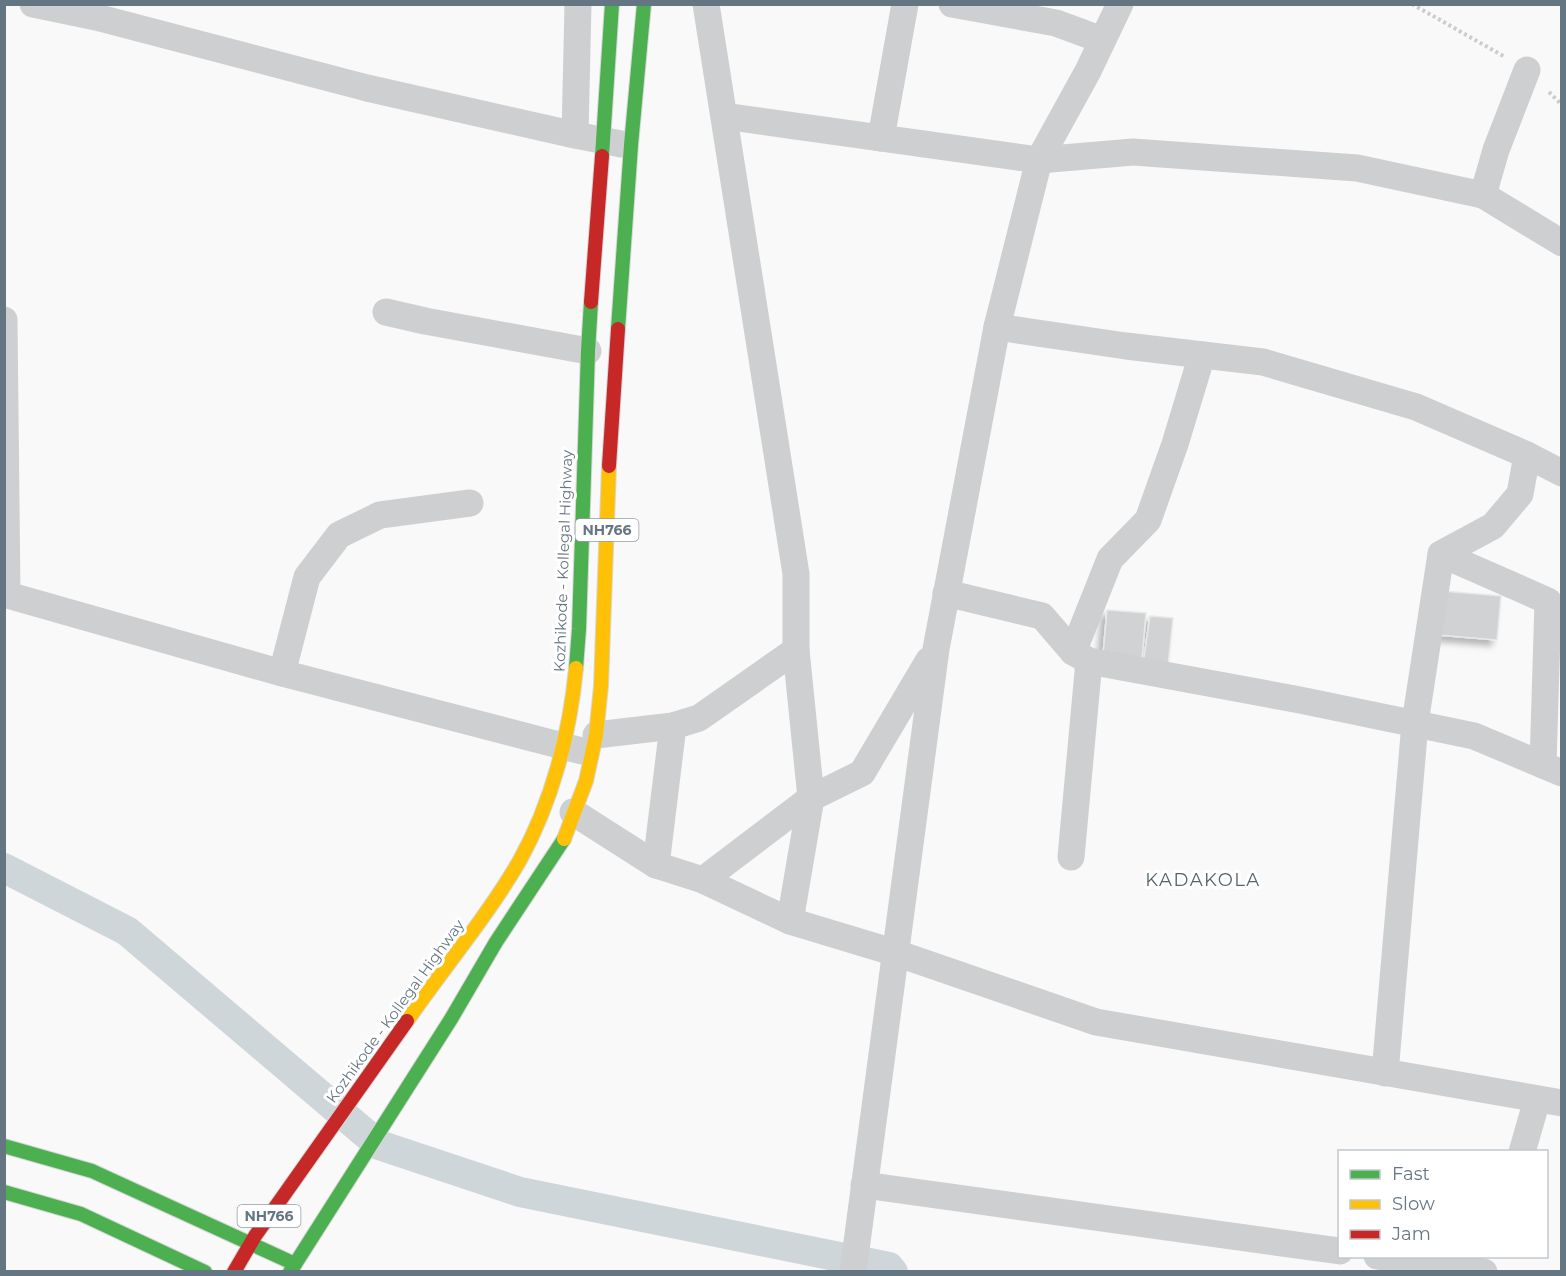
<svg xmlns="http://www.w3.org/2000/svg" width="1566" height="1276" font-family="Montserrat,sans-serif">
  <style>
    .lines { fill: none; stroke-linecap: round; stroke-linejoin: round }
    .canal { stroke: #ced6d9; stroke-width: 30 }
    .building { fill: #d0d2d3; stroke: #e8e8e8; stroke-width: 1.5; filter: url(#shadow) }
    .fast-casing { stroke: #d5d6d7; stroke-width: 16 }
    .slow-casing { stroke: #d5d6d7; stroke-width: 16 }
    .jam-casing { stroke: #d5d6d7; stroke-width: 16 }
    .path { stroke: #cbcccd; stroke-width: 4; stroke-dasharray: 3 3; stroke-linecap: butt }
    .street { stroke: #cecfd0; stroke-width: 27 }
    .fast { stroke: #4caf50; stroke-width: 14 }
    .slow { stroke: #ffc107; stroke-width: 14 }
    .jam { stroke: #c62828; stroke-width: 14 }
    .labels { text-anchor: middle; dominant-baseline: central; stroke-width: 6; stroke-linejoin: round; paint-order: stroke }
    .shield { fill: #fff; stroke: #939fa8; stroke-width: 1.5 }
    .shield-label { font-size: 14px; font-weight: bold; fill: #657683 }
    .street-label { font-size: 15px; fill: #657683; stroke: #fff }
    .quarter-label { font-size: 18px; letter-spacing: 1.5px; fill: #57646e; stroke: #fff }
  </style>
  <defs>
    <filter id="shadow"><feDropShadow dx="-5.5" dy="5.5" stdDeviation="3" flood-color="#0004"/></filter>
  </defs>
  <rect width="100%" height="100%" fill="#f9f9f9"/>
  <g class="lines">
    <!-- canal -->
    <path class="canal" d="M4,868l123,63 252,214 141,47 369,75 4,5"/>
  </g>
  <!-- building -->
  <g class="building">
    <path d="M1442,591l59,5 -4,44 -59,-5z"/>
    <path d="M1107,610l39,3 -4,46 -39,-4z"/>
    <path d="M1150,616l23,2 -5,48 -25,-2z"/>
  </g>
  <g class="lines">
    <!-- fast casing -->
    <g class="fast-casing">
      <g id="fast">
        <path d="M602,156l10,-152"/>
        <path d="M618,329l13,-184 13,-141"/>
        <path d="M576,668l3,-39 9,-278 3,-49"/>
        <path d="M4,1146l88,25 203,93"/>
        <path d="M4,1192l77,22 124,58"/>
        <path d="M290,1272l161,-253 45,-77 68,-103"/>
      </g>
    </g>
    <!-- slow casing -->
    <g class="slow-casing">
      <g id="slow">
        <path d="M564,839l22,-58 10,-46 5,-49 8,-220"/>
        <path d="M407,1021c37,-54 80,-104 113,-161 32,-58 50,-127 56,-192"/>
      </g>
    </g>
    <!-- jam casing -->
    <g class="jam-casing">
      <g id="jam">
        <path d="M591,302l11,-146"/>
        <path d="M609,466l9,-137"/>
        <path d="M234,1272l21,-36 152,-215"/>
      </g>
    </g>
    <!-- path -->
    <g class="path">
      <path d="M1412,4l93,53"/>
      <path d="M1549,92l13,13"/>
    </g>
    <!-- street -->
    <g class="street">
      <path d="M33,4l63,13 271,71 208,47 46,9"/>
      <path d="M706,4l90,570v76l15,148 -21,123"/>
      <path d="M952,4l104,19 46,17"/>
      <path d="M724,116l315,44 94,-8 224,16 126,27 13,-45 31,-80"/>
      <path d="M575,135l3,-131"/>
      <path d="M881,138l24,-134"/>
      <path d="M1483,195l79,48"/>
      <path d="M386,312l39,9 163,30"/>
      <path d="M4,320l3,275"/>
      <path d="M997,327l42,-167 49,-89 32,-67"/>
      <path d="M1441,554l107,47 -5,164"/>
      <path d="M946,593l96,23 31,36 16,9 211,39 174,36 88,37"/>
      <path d="M4,594l278,79 300,78"/>
      <path d="M1073,652l37,-93 38,-39 27,-76 27,-89"/>
      <path d="M282,673l25,-96 32,-42 41,-20 90,-12"/>
      <path d="M596,735l77,-9 26,-8 97,-68"/>
      <path d="M573,812l83,53 47,15 108,-82 51,-25 67,-113"/>
      <path d="M1071,857l18,-196"/>
      <path d="M656,865l17,-139"/>
      <path d="M703,880l87,41 106,32 200,69 466,81"/>
      <path d="M1385,1073l30,-350 26,-169 52,-28 27,-32 7,-39"/>
      <path d="M1522,1152l15,-52"/>
      <path d="M864,1185l476,66"/>
      <path d="M1377,1256l107,16"/>
      <path d="M853,1272l83,-623 61,-322 129,19 137,16 153,45 111,48 35,18"/>
    </g>
    <!-- fast -->
    <use href="#fast" class="fast"/>
    <!-- slow -->
    <use href="#slow" class="slow"/>
    <!-- jam -->
    <use href="#jam" class="jam"/>
  </g>
  <g class="labels">
    <!-- shield labels -->
    <g class="shield">
      <rect x="575.5" y="519" width="63" height="22" rx="4.5"/>
      <rect x="237.5" y="1205" width="63" height="22" rx="4.5"/>
    </g>
    <g class="shield-label">
      <text x="607" y="530">NH766</text>
      <text x="269" y="1216">NH766</text>
    </g>
    <!-- street labels -->
    <g class="street-label">
      <text transform="translate(563 561) rotate(-88)">Kozhikode - Kollegal Highway</text>
      <text transform="translate(395 1011) rotate(-54)">Kozhikode - Kollegal Highway</text>
    </g>
    <!-- quarter labels -->
    <g class="quarter-label">
      <text x="1203" y="880">KADAKOLA</text>
    </g>
  </g>
  <!-- border -->
  <rect width="1566" height="1276" fill="none" stroke="#657683" stroke-width="12"/>
  <!-- legend -->
  <rect x="1338" y="1150" width="210" height="108" fill="#ffffff" stroke="#c1c8cd" stroke-width="1.5"/>
  <rect x="1350" y="1170" width="30" height="9" fill="#4caf50" stroke="#c1c8cd" stroke-width="1.5"/>
  <text x="1392" y="1180" font-size="18" fill="#657683">Fast</text>
  <rect x="1350" y="1200" width="30" height="9" fill="#ffc107" stroke="#c1c8cd" stroke-width="1.5"/>
  <text x="1392" y="1210" font-size="18" fill="#657683">Slow</text>
  <rect x="1350" y="1230" width="30" height="9" fill="#c62828" stroke="#c1c8cd" stroke-width="1.5"/>
  <text x="1392" y="1240" font-size="18" fill="#657683">Jam</text>
</svg>
